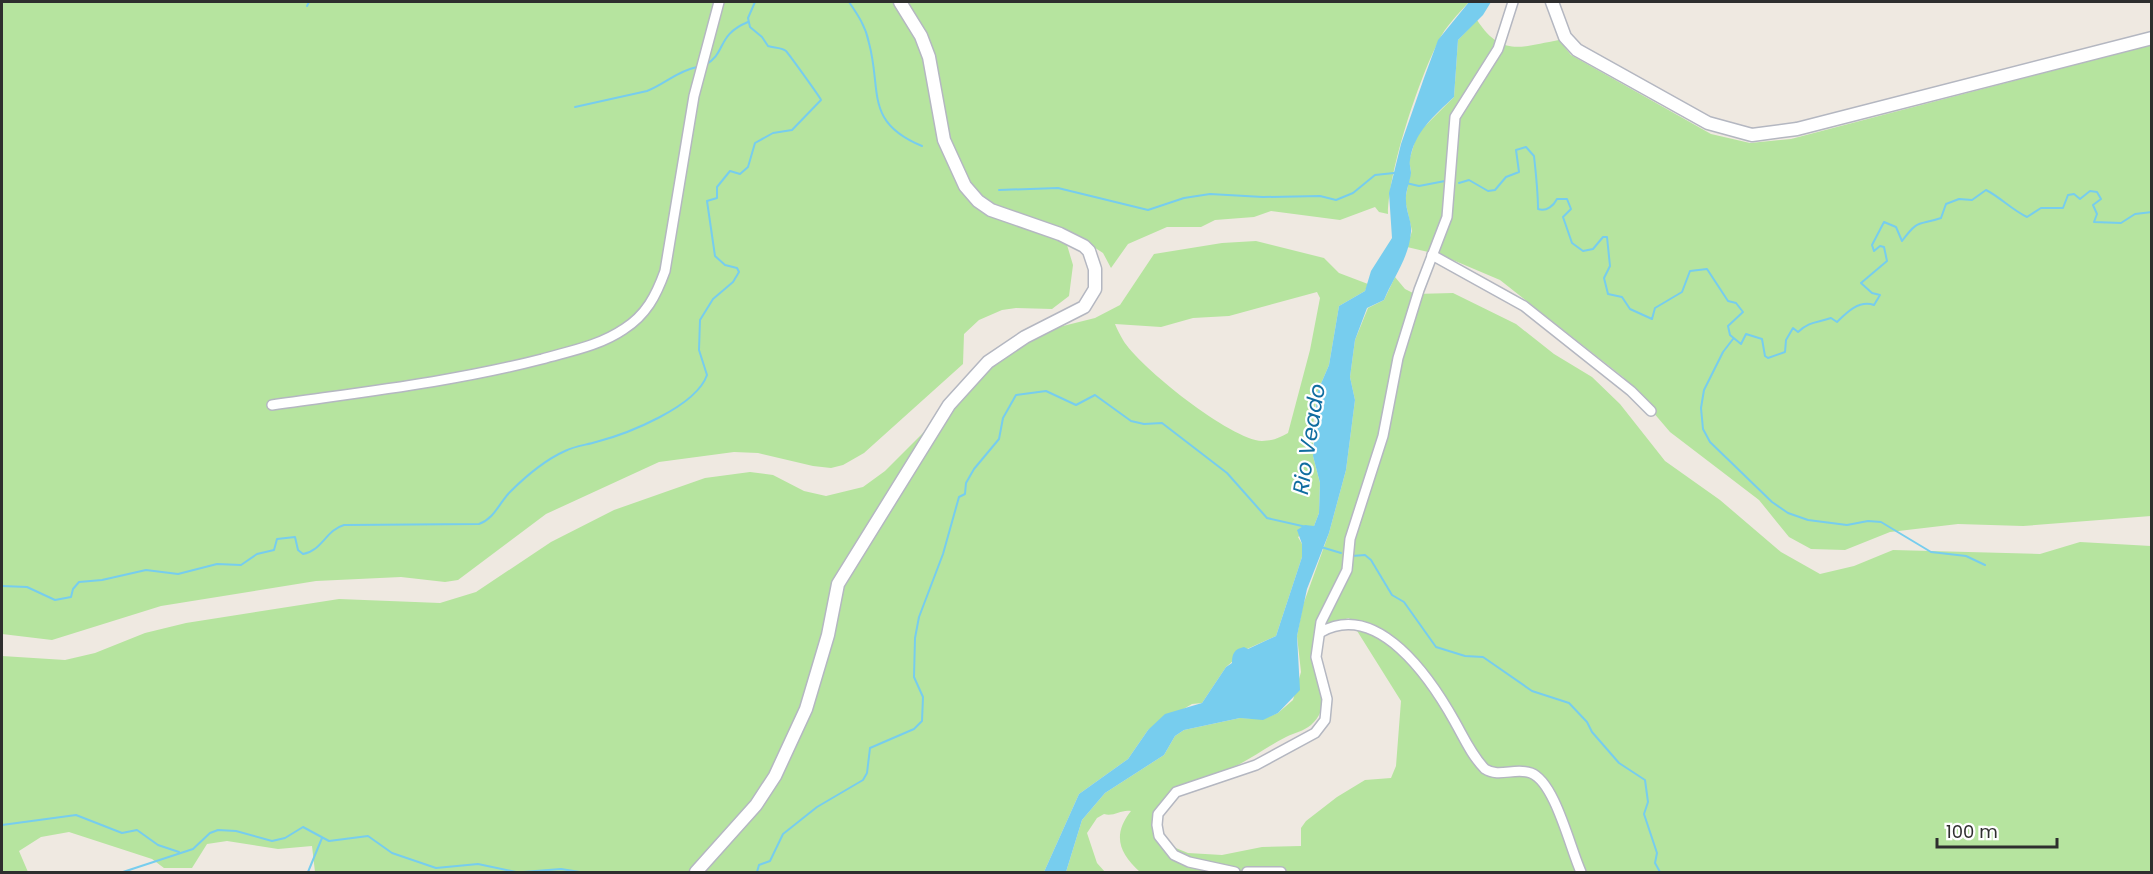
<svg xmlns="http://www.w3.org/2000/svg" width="2153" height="874" font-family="Poppins,sans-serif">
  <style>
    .green { fill: #b6e49f; fill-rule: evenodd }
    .water { fill: #77cdee }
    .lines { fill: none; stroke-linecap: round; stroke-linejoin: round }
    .stream { stroke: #77cdee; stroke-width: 2 }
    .street-casing { stroke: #b4b7c1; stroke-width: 12 }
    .secondary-casing { stroke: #b4b7c1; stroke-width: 15 }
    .street { stroke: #fff; stroke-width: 9 }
    .secondary { stroke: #fff; stroke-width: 12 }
    .labels { text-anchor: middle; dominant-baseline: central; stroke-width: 4.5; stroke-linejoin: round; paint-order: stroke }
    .water-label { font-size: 22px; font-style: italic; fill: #106da0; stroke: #fff }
  </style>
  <rect width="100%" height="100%" fill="#efe9e1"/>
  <!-- green -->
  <g class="green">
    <path d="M2,2h1467c-11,12 -24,25 -31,40 -20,40 -49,127 -50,172l-9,-2 -4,-5 -35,13 -69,-9 -17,6 -39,3 -14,7h-34l-39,17 -17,24 -8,-15 -29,-19 -7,11 6,20 -4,31 -17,13 -36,-1 -14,2 -23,10 -15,14 -1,30 -99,89 -21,12 -12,3 -18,-2 -55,-13 -24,-1 -75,10 -113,52 -88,66 -13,2 -44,-5 -85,4 -155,25 -109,34 -50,-6z"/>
    <path d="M1477,20c24,37 44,27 82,20l12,15 140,79 39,9 41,-4 360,-94v471l-128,10 -65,-2 -68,8 -45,18 -34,-1 -22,-12 -30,-37 -89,-68 -47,-55 -123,-97 -59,-25 -34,-8 5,-16 -7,-31 6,-29 -2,-10 6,-20 4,-9 35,-35 4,-57z"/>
    <path d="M1256,241l68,17 15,15 29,11 -3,7 -26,15 -10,59 -12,28 -4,32v31l7,27 -1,30 -5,13 -16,11 4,7v13l-26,79 -29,13 -21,18 -24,36 -10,1 -44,26 -20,29 -49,35 -35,78h-729l-3,-26 -34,3 -51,-8 -20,3 -15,24h-28l-12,-9 -83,-27 -28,5 -22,14 9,21h-26v-216l63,4 30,-7 50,-20 41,-10 153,-24 101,4 36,-11 75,-50 63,-32 91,-32 45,-6 23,3 31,16 22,5 37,-9 22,-16 103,-103 59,-38 48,-12 25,-13 34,-51 68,-11zM1317,292l3,6 -10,52 -22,83c-9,5 -16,8 -26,8 -31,-1 -123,-74 -139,-101 -3,-5 -6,-11 -8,-16l46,3 32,-9 36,-2z"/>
    <path d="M1395,277l10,12 10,5 38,-1 63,31 38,30 38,23 28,27 45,57 55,39 61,52 39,22 34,-8 39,-16 147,4 40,-12 71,4v326h-1011c-21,-19 -28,-37 -9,-61 -10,-2 -17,6 -27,3l-7,4 -10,15 10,30 8,9h-39l16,-52 23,-27 59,-38 11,-19 9,-6 56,-12 23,1 15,-6 15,-13 8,-28 -4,-36 6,-31 26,-72 17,-63 9,-70 -5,-23 5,-37 13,-32 16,-8zM1349,618l52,83 -5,65 -5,12 -26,2 -28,17 -31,24 -5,7v18l-39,1 -40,8 -34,-2 -22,-9 -8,-16c2,-8 4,-24 10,-30 16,-20 48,-22 70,-33 17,-9 32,-20 48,-28 8,-4 18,-6 25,-12 37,-32 -28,-89 38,-107z"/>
  </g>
  <!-- water -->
  <path class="water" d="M1469,2h22l-8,13 -25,25 -4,57c-19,18 -40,35 -44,63 -1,4 1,9 1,13 -1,9 -6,19 -5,28 0,10 6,21 5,31 -2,26 -18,46 -27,68l-17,8 -12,32 -5,37 5,23 -9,70 -17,63 -22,56 -10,47 3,54 -22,23 -15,7 -23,-2 -56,12 -9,6 -11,19 -59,38 -23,27 -16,52h-22l35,-78 49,-35 20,-29 17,-16 37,-11 24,-36 6,-4c0,-9 2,-14 12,-16l4,2 28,-13 26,-79v-13l-5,-14 8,-5 9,1 5,-13 1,-30 -7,-27 4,-63 12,-28 10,-59 26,-15 6,-20 21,-33 -3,-45 12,-49 23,-66 14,-38z"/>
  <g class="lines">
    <!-- stream -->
    <g class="stream">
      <path d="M849,2c9,13 17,25 20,41 13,48 -5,79 53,103"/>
      <path d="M307,6l2,-4"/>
      <path d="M705,65c22,-12 11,-30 43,-43"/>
      <path d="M575,107l72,-16c18,-7 30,-20 50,-24"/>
      <path d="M1406,183l13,3 26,-5"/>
      <path d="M1459,183l10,-3 19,11 7,-1 11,-13 13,-5 -3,-22 10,-3 8,9c2,18 4,36 4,53 9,3 16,-4 19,-10h10l4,10 -8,8 9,26 11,8 10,-2 10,-12h4l3,29 -6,12 4,16 14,3 8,12 22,10 3,-11 27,-16 8,-21 17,-2 21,32 8,2 7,9 -15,14 2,9 11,9 5,-10 16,5 3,17 3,2 17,-6 1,-12 7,-12 5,4c12,-11 19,-9 33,-14l6,4c10,-10 22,-22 37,-17l6,-10 -8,-2 -11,-10 26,-22 -3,-14 -4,-1 -6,5 -2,-6 12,-23 12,5 6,14c17,-23 16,-15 39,-23l5,-14 13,-5 13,1 14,-10c14,7 26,20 41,27l14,-9h22l5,-13 6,-1 6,5 10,-8 7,1 4,7 -8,6 4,9 -3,8 27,1 14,-9 17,-2"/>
      <path d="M999,190l59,-2 90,22 36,-12 26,-4 53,3 57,-1 16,4 17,-7 22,-18 19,-2"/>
      <path d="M1733,339l-10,13 -19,38 -3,18 2,21 7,13 62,60 16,11 20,7 39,5 21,-4 13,1 50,30 35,4 19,9"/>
      <path d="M1321,547l20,6"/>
      <path d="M1352,556l13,-1 6,5 21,35 12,7 32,45 29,9 18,1 49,34 37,12 18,19 5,10 27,31 26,17 3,22 -4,12 13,39 -2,10 5,9"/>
      <path d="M2,586l25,1 28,13 16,-3 2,-8 6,-7 23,-2 44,-10 32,4 39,-10 24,1 16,-11 17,-4 3,-11 18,-2 3,13 5,4c19,-3 23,-24 41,-29l135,-1c16,-6 20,-21 31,-32 16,-16 35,-32 55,-41 10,-5 21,-6 31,-9 31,-8 100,-35 111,-67l-8,-25 1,-30 13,-21 20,-17 6,-10 -2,-4 -12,-3 -10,-9 -8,-55 10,-3v-11l13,-16 10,3 8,-7 7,-24 18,-10 19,-3 29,-30c-1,-3 -33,-47 -35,-49 -5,-4 -12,-3 -18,-5l-6,-9 -12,-10 -2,-9 7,-16"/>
      <path d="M2,825l74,-10 46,18 15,-3 21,15 21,7"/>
      <path d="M123,872l70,-23 17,-16 8,-3 18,1 36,10 13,-3 18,-11 26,14 39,-5 24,17 44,15 42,-4 38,8"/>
      <path d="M308,872l14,-34"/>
      <path d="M523,872l38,-3 19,3"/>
      <path d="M654,872h16"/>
      <path d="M757,872l2,-7 11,-4 13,-27 34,-27 46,-27 4,-7 3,-25 44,-19 8,-8 1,-24 -9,-20 1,-39 4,-21 24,-63 16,-57 6,-3 1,-11 8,-14 25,-30 4,-21 13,-23 30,-4 30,14 19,-10 36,26 13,3 18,-1 65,50 40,45 44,10"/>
    </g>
    <!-- street casing -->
    <g class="street-casing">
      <g id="street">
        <path d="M1432,255l92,51 107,85 20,20"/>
        <path d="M272,405c90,-13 181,-23 270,-46 28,-8 57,-13 82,-30 22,-14 32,-33 41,-58l29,-175 25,-94"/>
        <path d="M1321,632c57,-32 110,47 134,90 9,16 17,34 30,47 14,9 31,-2 46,4 24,9 39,75 50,99"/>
        <path d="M1235,872l-46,-10 -15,-7 -15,-19 -2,-11 1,-11 18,-22 80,-27 59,-32 10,-13 2,-21 -11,-42 5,-35 26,-52 3,-31 33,-103 15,-78 21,-68 28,-73 8,-100 43,-68 15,-47"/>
        <path d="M1247,872h34"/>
      </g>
    </g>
    <!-- secondary casing -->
    <g class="secondary-casing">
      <g id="secondary">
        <path d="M1552,2l13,35 12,13 131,73 44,12 45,-6 355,-91"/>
        <path d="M696,872l60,-67 19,-29 31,-67 22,-74 10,-51 111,-179 39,-43 37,-25 59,-30 11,-18v-20l-6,-18 -5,-5 -24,-12 -69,-24 -13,-9 -13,-15 -21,-46 -15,-83 -8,-21 -21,-34"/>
      </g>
    </g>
    <!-- street -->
    <use href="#street" class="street"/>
    <!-- secondary -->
    <use href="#secondary" class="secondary"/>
  </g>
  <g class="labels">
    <!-- water labels -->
    <g class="water-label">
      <text transform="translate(1309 439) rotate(-81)">Rio Veado</text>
    </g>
  </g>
  <!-- border -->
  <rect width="2153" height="874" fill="none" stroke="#2e2e2e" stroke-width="6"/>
  <!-- scale -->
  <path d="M1937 838v9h120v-9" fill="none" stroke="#2e2e2e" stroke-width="3"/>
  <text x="1946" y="838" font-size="18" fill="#2e2e2e" stroke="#ffffff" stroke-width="4.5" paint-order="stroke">100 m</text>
</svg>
